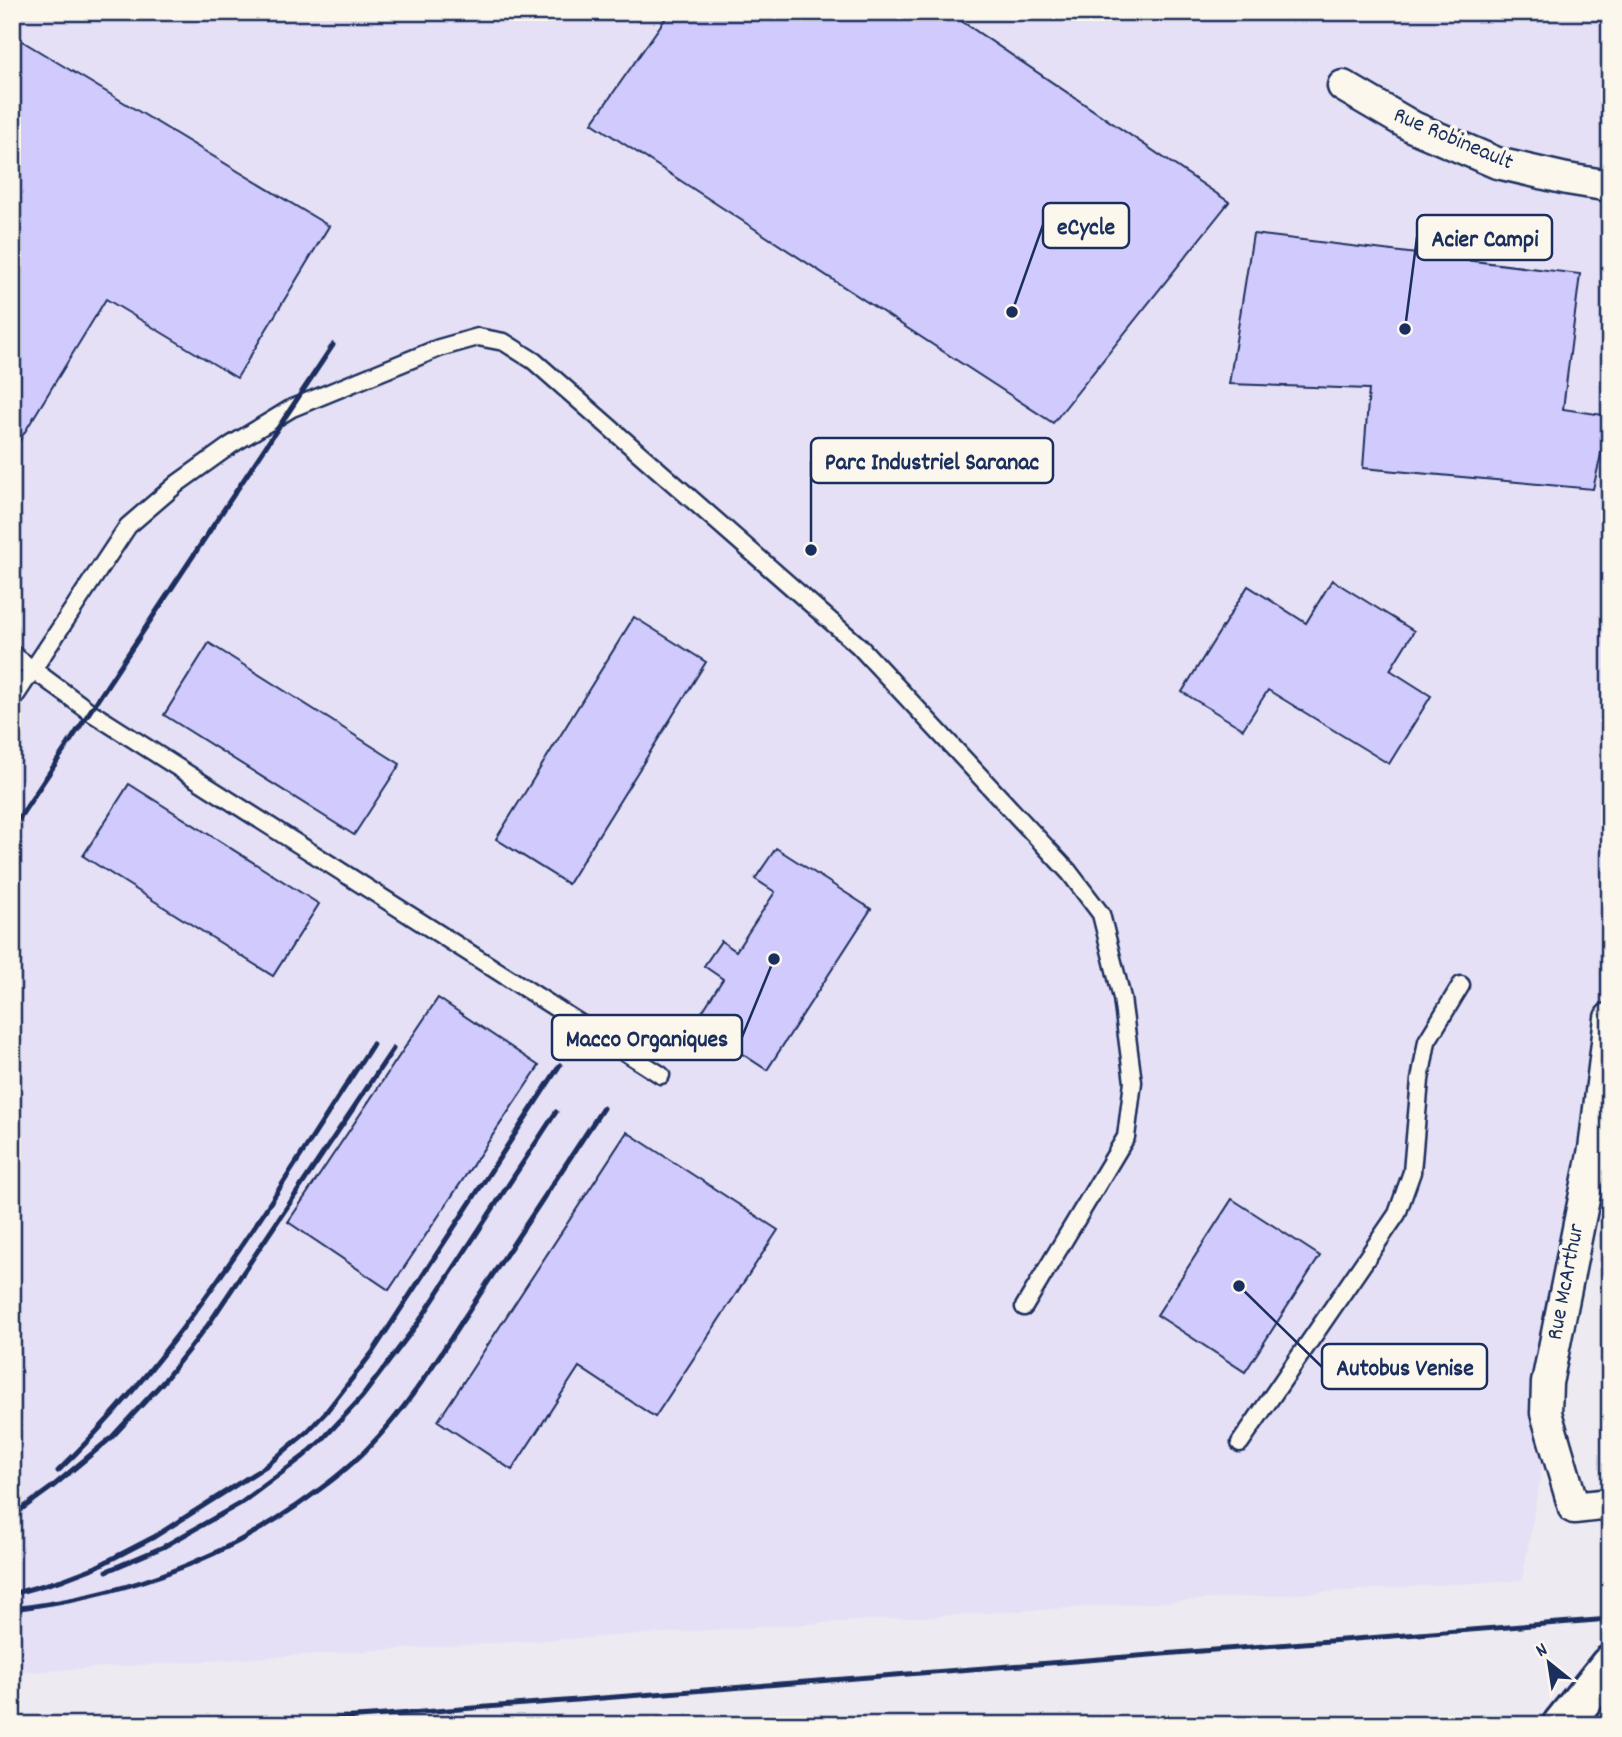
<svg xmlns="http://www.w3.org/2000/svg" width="1622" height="1737" font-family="Dekko,sans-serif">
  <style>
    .built { fill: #e5e0f5 }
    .building { fill: #d1cafd; stroke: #1b2f5e; stroke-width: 2 }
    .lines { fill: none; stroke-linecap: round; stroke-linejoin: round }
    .service-casing { stroke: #1b2f5e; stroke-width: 21 }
    .minor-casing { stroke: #1b2f5e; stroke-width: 35 }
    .secondary-casing { stroke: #1b2f5e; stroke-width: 44 }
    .service { stroke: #fbf7ec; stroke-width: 16 }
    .minor { stroke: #fbf7ec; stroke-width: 30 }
    .secondary { stroke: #fbf7ec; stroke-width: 38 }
    .rail { stroke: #1b2f5e; stroke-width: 5 }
    .labels { text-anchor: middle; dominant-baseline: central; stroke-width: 7; stroke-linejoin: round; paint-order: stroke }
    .street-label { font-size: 23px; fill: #1b2f5e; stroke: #fbf7ec }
    .leader { fill: none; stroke: #1b2f5e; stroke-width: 2.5 }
    .callout-dot { fill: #1b2f5e; stroke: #fbf7ec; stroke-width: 2.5 }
    .callout { fill: #fbf7ec; stroke: #1b2f5e; stroke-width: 2.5 }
    .callout-label { font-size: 24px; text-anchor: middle; font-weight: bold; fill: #1b2f5e }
  </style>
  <rect width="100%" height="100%" fill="#eeeaf1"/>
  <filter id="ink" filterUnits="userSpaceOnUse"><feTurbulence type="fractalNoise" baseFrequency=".0143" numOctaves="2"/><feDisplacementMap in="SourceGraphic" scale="14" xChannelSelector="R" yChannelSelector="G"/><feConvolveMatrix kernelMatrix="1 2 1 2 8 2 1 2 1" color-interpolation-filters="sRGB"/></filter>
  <g filter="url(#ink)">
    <!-- built -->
    <path class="built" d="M12,12h1598v1077l-88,491 -1510,93z"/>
    <!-- building -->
    <g class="building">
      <path d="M670,12h278l281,190 -176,221 -461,-300z"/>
      <path d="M12,35l317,191 -92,152 -131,-79 -94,154z"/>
      <path d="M1253,234l327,40 -17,135 47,7 -17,73 -230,-21 6,-79 -140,-5z"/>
      <path d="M1332,580l82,51 -24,39 41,26 -42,68 -121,-74 -25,39 -61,-37 66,-106 58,37z"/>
      <path d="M634,617l72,45 -138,222 -72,-45z"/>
      <path d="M209,643l191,121 -46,71 -190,-120z"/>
      <path d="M129,784l190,120 -46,72 -190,-120z"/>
      <path d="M776,848l95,61 -104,161 -72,-47 28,-44 -19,-13 17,-25 15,10 39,-59 -20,-13z"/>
      <path d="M438,998l101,68 -150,224 -101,-68z"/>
      <path d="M627,1132l151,98 -123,187 -76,-50 -67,103 -74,-49z"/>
      <path d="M1232,1199l88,57 -75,116 -88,-57z"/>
    </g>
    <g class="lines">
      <!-- service casing -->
      <g class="service-casing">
        <g id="service">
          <path d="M12,654l77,57 572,364"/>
          <path d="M12,701l116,-175 50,-43 53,-38 61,-37 147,-60 39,-11 26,5 30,19 325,285 210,226 32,42 21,84 11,84 -7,55 -102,170"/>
          <path d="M1240,1443l157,-229 15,-42 8,-92 7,-39 34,-56"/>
        </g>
      </g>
      <!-- minor casing -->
      <g class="minor-casing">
        <g id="minor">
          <path d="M1343,86l70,41 84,36 70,16 43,7"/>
          <path d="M1610,1018l-16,131 -47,234 -1,30 28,95 36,-4"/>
        </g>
      </g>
      <!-- secondary casing -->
      <g class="secondary-casing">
        <path id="secondary" d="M1562,1725l48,-60"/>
      </g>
      <!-- service -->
      <use href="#service" class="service"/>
      <!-- minor -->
      <use href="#minor" class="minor"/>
      <!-- secondary -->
      <use href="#secondary" class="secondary"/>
      <!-- rail -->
      <g class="rail">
        <path d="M12,829l321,-484"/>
        <path d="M58,1471c128,-123 218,-280 315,-427"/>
        <path d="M12,1516l40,-29 60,-50 51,-55 45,-57 185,-276"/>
        <path d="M107,1571l56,-24 78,-44 63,-47 18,-16 40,-43 56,-74 138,-211"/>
        <path d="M12,1594l50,-14 34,-13 58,-30 112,-71 41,-34 19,-20 46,-59 188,-288"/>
        <path d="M12,1609c107,-13 197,-43 286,-104 24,-17 49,-35 70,-57 42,-43 73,-95 106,-145 43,-65 86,-130 129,-195"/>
        <path d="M257,1725l1353,-106"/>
      </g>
    </g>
  </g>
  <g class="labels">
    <!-- street labels -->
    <g class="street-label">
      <text transform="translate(1453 140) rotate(23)">Rue Robineault</text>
      <text transform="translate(1567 1282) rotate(-79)">Rue McArthur</text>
    </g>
  </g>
  <!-- callouts -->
  <path class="leader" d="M1012 312L1043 225M1405 329L1417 237M811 550L811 461M774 959L742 1037M1239 1286L1322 1367"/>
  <g class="callout-dot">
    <circle cx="1012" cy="312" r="7"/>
    <circle cx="1405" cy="329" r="7"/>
    <circle cx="811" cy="550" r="7"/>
    <circle cx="774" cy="959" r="7"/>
    <circle cx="1239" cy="1286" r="7"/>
  </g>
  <g class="callout">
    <rect x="1043" y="203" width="86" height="45" rx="7"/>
    <rect x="1417" y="215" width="135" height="45" rx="7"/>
    <rect x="811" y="438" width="242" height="45" rx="7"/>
    <rect x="552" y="1015" width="190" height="45" rx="7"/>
    <rect x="1322" y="1344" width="165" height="45" rx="7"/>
  </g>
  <g class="callout-label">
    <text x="1086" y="234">eCycle</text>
    <text x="1485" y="246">Acier Campi</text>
    <text x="932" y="469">Parc Industriel Saranac</text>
    <text x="647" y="1046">Macco Organiques</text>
    <text x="1405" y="1375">Autobus Venise</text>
  </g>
  <!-- margin -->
  <rect width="1622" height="1737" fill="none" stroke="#fbf7ec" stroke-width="42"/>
  <rect x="21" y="21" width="1580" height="1695" fill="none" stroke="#1b2f5e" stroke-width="2.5" filter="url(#ink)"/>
  <!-- north arrow -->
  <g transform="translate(1549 1663) rotate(330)" stroke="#fbf7ec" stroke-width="5" paint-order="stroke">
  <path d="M0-5L12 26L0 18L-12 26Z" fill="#1b2f5e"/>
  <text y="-10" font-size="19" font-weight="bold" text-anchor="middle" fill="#1b2f5e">N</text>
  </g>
</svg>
